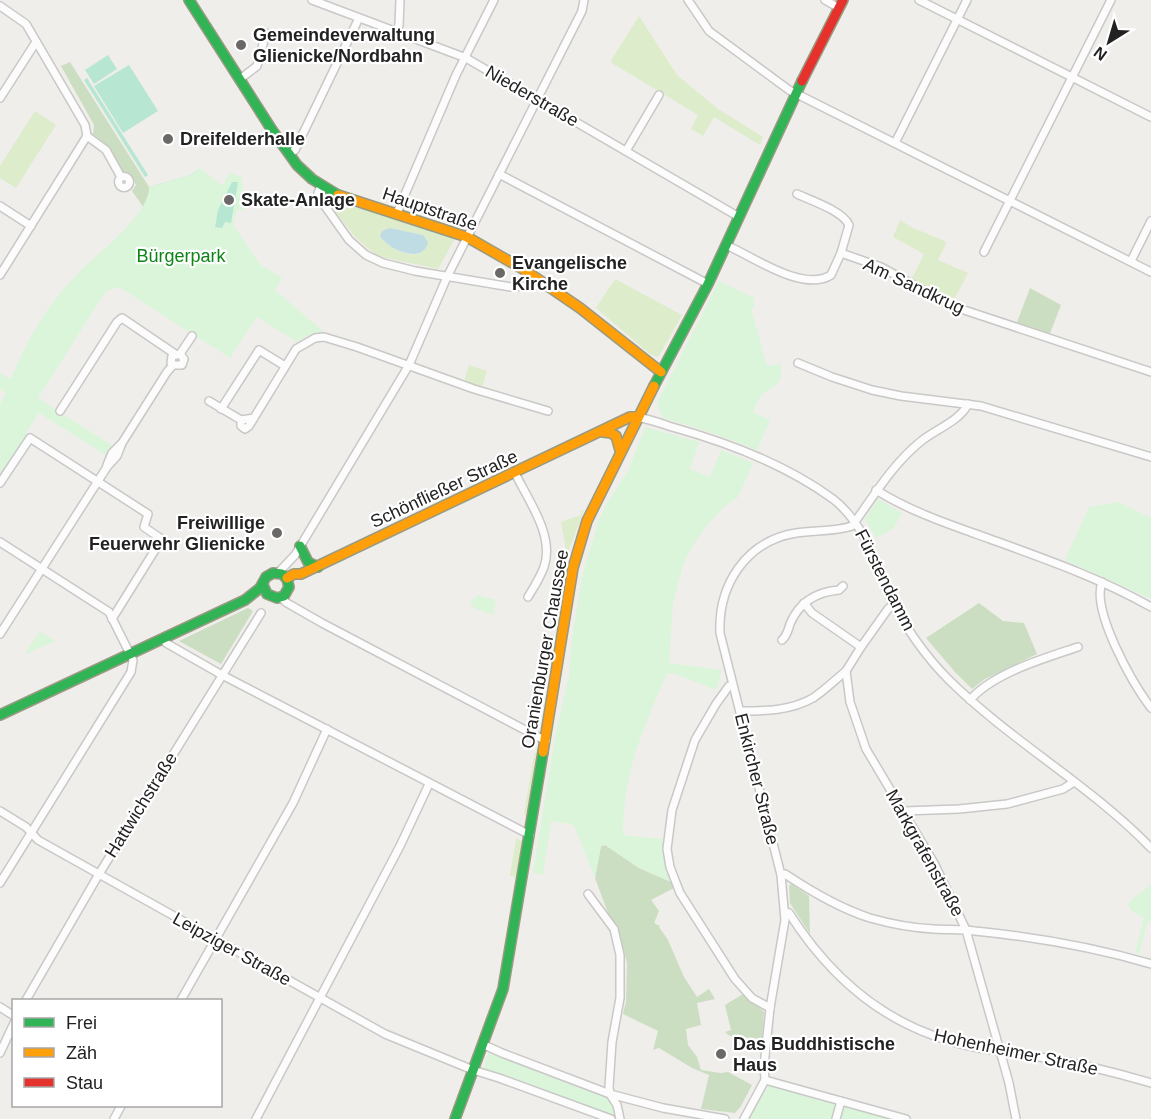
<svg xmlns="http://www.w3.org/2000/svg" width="1151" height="1119" font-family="Helvetica,sans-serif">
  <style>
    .grass { fill: #ddeccb; fill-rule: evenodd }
    .forest { fill: #cbdec1 }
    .park { fill: #daf5da }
    .pitch { fill: #b7e6d2 }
    .water { fill: #bfdbe3 }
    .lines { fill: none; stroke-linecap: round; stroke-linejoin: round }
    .street-casing { stroke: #c9c8c7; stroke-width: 10 }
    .fast-casing { stroke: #999a82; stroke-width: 12 }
    .slow-casing { stroke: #999a82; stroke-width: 12 }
    .jam-casing { stroke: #999a82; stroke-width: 12 }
    .street { stroke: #fdfcfc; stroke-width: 7 }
    .fast { stroke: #30b455; stroke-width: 9 }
    .slow { stroke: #ff9f0a; stroke-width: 9 }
    .jam { stroke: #e5322d; stroke-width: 9 }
    .poi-dot { fill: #6a6968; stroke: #fff; stroke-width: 2 }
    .labels { text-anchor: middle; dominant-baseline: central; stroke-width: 4.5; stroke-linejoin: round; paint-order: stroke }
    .poi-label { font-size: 18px; font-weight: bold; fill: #222; stroke: #fff; text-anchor: start }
    .street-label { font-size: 18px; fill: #222; stroke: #fff }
    .park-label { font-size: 18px; fill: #0c8416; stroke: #fff }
  </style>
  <rect width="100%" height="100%" fill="#f0eeeb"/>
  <!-- grass -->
  <g class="grass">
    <path d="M639,16l38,59 41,34 45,28 -3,8 -46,-28 -11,19 -12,-7 7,-14 -88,-53z"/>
    <path d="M35,111l21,14 -40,63 -16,-10v-12z"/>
    <path d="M327,199l15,6 40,8 73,26 -17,30 -61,-13 -22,-19 -29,-37zM390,228l33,7 5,7c-4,24 -40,8 -48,-6l2,-5z"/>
    <path d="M900,220l11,7 36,15 -9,18 30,13 -13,25 -6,2 -38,-20 13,-26 -31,-17z"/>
    <path d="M615,279l67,36 -23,41 -2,1 -7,-3 -54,-46z"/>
    <path d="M469,365l18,6 -5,16 -18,-5z"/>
    <path d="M584,510l-17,45 -6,-33 20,-7v-4z"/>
    <path d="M540,746l-11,78 -5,-11 10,-58z"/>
    <path d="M516,838l6,3 -5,36 -7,-1z"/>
  </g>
  <!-- forest -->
  <g class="forest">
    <path d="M70,62l79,125 41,-12 10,-7 -51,47 -17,-24 4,-6 -4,-8 -9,-5 -17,-28 -13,-10 1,-9 -33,-59z"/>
    <path d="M1030,288l31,17 -12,31 -33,-11z"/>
    <path d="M979,603l24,18 21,2 13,31 -52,25 -13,10 -17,-17 -29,-34z"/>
    <path d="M248,608l5,3 -32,53 -42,-23z"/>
    <path d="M605,845l34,23 32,14 3,6 -23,12 8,11 -5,12 6,3 -1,1 9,13 16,37 13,20 12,-8 6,10 -18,4 4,22 -15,4 2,16 9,12 4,13 20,3 7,-1 24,13 -11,21 -6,7 -34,-4 8,-34 -17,-7 -33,-20 -6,2 5,-19 -35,-17 3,-13 1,-38 -6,-22 -9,-17 -17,-46 6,-32z"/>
    <path d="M791,884l18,12 1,38 -20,-31 -1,-17z"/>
    <path d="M743,994l21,18 -2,27 -32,-3 -5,-4 6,-2 -6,-25z"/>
  </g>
  <!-- park -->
  <g class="park">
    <path d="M200,168l22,18 8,-13 12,4 2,33h-7l-4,15 27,39 22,14 -7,12 49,42 -17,4 -10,6 -40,-25 -27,41 -111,-71 -13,4 -68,107 75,48 -6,10 -68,-43 -13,20 2,2 -28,44v-74l5,-12 -5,-4v-16l11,6c11,-27 24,-53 42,-77 8,-11 18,-21 27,-31 18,-18 70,-57 69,-84l41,-12z"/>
    <path d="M719,281l35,17v9l-3,1 16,58 14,-2c1,23 -4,18 -19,31 -4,4 -6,12 -9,17l17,8 -13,30 -47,-18 -47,-14 -6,-15z"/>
    <path d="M645,427l54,15 -9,27 20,8 11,-27 32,13 -15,34 -13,9 -17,18 -15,21 -10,20 -10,38 -4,60 53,7 -6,20 -41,-16 -8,-1c-24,57 -44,98 -44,162l40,4 2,21 6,22 -32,-14 -34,-23 -4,1 -6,32 -21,-53 -23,-4 -8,54 -10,-2 23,-141 13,-56 3,-39 11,-64 16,-53 7,-15 23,-36z"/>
    <path d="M878,499l24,14 -9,16 -17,9 -11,-19z"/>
    <path d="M1119,502l32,16v81l-86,-39 24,-53z"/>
    <path d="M478,595l18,5 -3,15 -19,-7 -4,-6z"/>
    <path d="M40,631l15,10 -29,13 -1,-1z"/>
    <path d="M1151,884v38l-3,-1 -9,33 -4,-1 9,-35 -13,-8 -3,-5c6,-11 15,-12 23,-21z"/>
    <path d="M489,1052l119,45 4,6 2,11 -4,3 -127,-47z"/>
    <path d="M766,1083l68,19 3,3 -3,14h-86z"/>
    <path d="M843,1106h2l50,13h-56z"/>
  </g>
  <!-- pitch -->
  <g class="pitch">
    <path d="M108,55l9,14 -23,15 -9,-14z"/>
    <path d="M129,65l29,46 -35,22 -29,-47z"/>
    <path d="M87,78l61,97 -3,2 -61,-97z"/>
    <path d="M232,182h6l-7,41 -6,-1 -3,6 -7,-1 3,-17z"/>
  </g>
  <!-- water -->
  <path class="water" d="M390,228l33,7 5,7c-4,23 -40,8 -48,-6l2,-5z"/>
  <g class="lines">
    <!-- street casing -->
    <g class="street-casing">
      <g id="street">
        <path d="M312,0l154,58 273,159"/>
        <path d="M688,0l21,31 80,59 362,182"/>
        <path d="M825,0l14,8"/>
        <path d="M919,0l232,117"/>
        <path d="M0,6l26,18 59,101 2,11 -87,139"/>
        <path d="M396,32l3,-7 1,-25"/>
        <path d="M240,79l17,-13 9,-33"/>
        <path d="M0,98l36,-56"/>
        <path d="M87,136l19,14 15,27"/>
        <path d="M895,143l72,-143"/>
        <path d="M626,151l33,-56"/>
        <path d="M289,154l6,-4 64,-132"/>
        <path d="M499,174l209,110"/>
        <circle cx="124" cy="182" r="5.5"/>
        <path d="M321,186l-3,7 2,6 29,41 17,15 17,8 32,8 96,16 18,-1 11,-6"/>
        <path d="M0,206l31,20"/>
        <path d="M397,213l59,-138 38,-75"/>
        <path d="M726,245c26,11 77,48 105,30l10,-22 8,-28c-6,-14 -39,-25 -52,-31"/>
        <path d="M984,252l127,-252"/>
        <path d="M841,253l40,14 71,39 199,66"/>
        <path d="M1131,261l20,-40"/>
        <path d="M180,354l12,-18"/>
        <path d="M798,363l34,14 40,13 29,6 80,10 170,51"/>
        <path d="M209,401l32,19"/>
        <path d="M221,409l38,-59 26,16"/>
        <path d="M60,411l57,-89 5,-4 53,36"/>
        <path d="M637,417c12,2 23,6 35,10 54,15 116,39 161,72 12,9 21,21 29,34 12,21 18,44 29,66 15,29 35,58 58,81 63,62 141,105 202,168"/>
        <path d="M254,418l-13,2v6l4,3 4,-3 47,-77 19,-11 9,-1 33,10 117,42 74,22"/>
        <path d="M107,465l5,-12 9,-9"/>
        <path d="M515,473c13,27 40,63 29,94 -4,11 -10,20 -16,30"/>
        <path d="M0,483l30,-45 118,76 -4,13 16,11v4l-48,77"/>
        <path d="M876,490c35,22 75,35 114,49 55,20 110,39 161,68"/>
        <path d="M0,542l109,70 24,48 -2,12 -131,211"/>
        <path d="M279,572l16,-17 114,-190 38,-88 135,-266 2,-11"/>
        <path d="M1102,582c-11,29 31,102 49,126"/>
        <path d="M281,598l6,5 35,20 224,118"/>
        <path d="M804,603l8,10 49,34"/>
        <path d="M894,604l-6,5 -27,38 -15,24 4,31 16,47 68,114 32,67 43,153 7,36"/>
        <path d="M0,634l107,-167 10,-11 5,-13 45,-71 6,-7h9l2,-6 -4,-5 -8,2 -1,7 2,2"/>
        <path d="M163,639l3,4 56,32 308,160"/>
        <path d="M782,640c5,-4 6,-10 8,-16 9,-22 26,-32 49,-34l4,-4"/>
        <path d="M732,685l-3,1 -13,18 -21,36 -23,70 -5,39 3,18 10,26 55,86 17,19 18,10"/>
        <path d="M970,700c23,-27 75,-42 108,-53"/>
        <path d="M740,711c25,0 50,0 73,-13 12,-8 22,-18 33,-27"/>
        <path d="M0,811l26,16 12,13 347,194 88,36 26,8 112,41"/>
        <path d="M904,811l55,-2 48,-5 56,-15 11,-7"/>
        <path d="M781,875l4,-1c27,18 54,34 85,44 21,6 43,10 64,11 13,1 27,0 41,2 60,6 118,16 176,33"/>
        <path d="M588,894l26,35 6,26v43l-8,44 -3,45 1,7 7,11 3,14"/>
        <path d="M785,912l4,1c35,55 80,99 143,122 34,14 72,16 108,22 37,6 74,15 111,26"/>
        <path d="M26,1000l73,-126 162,-261"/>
        <path d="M181,1000l112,-197 34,-74"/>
        <path d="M0,1007l14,9"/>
        <path d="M482,1044l20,9 108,41 53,14 62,11"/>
        <path d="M0,1053l14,-30"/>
        <path d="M765,1080l141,39"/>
        <path d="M114,1119l7,-13"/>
        <path d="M256,1119l144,-273 29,-62"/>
        <path d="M744,1119l21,-39 -1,-14 6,-58 15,-88 -4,-45 -61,-242c-2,-48 26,-92 76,-100 18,-3 38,-1 56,-7 22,-30 39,-60 68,-84 14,-12 40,-21 48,-38"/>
        <path d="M836,1119l5,-18"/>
      </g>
    </g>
    <!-- fast casing -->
    <g class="fast-casing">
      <g id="fast">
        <path d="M189,0l83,130 25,35 15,14 26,16"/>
        <path d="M654,386l54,-102 94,-203"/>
        <path d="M300,546l8,16 10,5"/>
        <path d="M0,715l245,-115 15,-12 6,-11 7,-4 9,1 5,5 2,8 -5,9 -7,2 -10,-4 -4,-9"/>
        <path d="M455,1119l48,-130 40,-237"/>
      </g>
    </g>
    <!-- slow casing -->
    <g class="slow-casing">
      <g id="slow">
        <path d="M338,195l129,42 56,32 57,39 81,64"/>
        <path d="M603,432l8,1 5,3 4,14"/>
        <path d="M287,578l7,-4h7l329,-157h7"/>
        <path d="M543,752l30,-184 14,-47 67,-135"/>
      </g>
    </g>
    <!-- jam casing -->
    <g class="jam-casing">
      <path id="jam" d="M802,81l41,-81"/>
    </g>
    <!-- street -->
    <use href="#street" class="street"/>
    <!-- fast -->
    <use href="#fast" class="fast"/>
    <!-- slow -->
    <use href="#slow" class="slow"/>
    <!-- jam -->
    <use href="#jam" class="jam"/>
  </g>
  <!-- markers -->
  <g class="poi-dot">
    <circle cx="241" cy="45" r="6"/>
    <circle cx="168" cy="139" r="6"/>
    <circle cx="229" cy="200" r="6"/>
    <circle cx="500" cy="273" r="6"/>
    <circle cx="277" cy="533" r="6"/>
    <circle cx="721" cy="1054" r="6"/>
  </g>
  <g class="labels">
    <!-- poi labels -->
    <g class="poi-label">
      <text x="253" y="35">Gemeindeverwaltung<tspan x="253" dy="21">Glienicke/Nordbahn</tspan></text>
      <text x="180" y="139">Dreifelderhalle</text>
      <text x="241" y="200">Skate-Anlage</text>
      <text x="512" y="263">Evangelische<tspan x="512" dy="21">Kirche</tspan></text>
      <text x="265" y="523" text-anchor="end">Freiwillige<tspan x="265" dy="21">Feuerwehr Glienicke</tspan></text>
      <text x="733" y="1044">Das Buddhistische<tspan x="733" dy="21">Haus</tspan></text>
    </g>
    <!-- street labels -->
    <g class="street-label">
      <text transform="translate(532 96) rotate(30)">Niederstraße</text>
      <text transform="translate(430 209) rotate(19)">Hauptstraße</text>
      <text transform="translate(914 286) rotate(25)">Am Sandkrug</text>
      <text transform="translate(444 489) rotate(-25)">Schönfließer Straße</text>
      <text transform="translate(885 580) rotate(63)">Fürstendamm</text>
      <text transform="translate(545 649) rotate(-80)">Oranienburger Chaussee</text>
      <text transform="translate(757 779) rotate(76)">Enkircher Straße</text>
      <text transform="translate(141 805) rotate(-58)">Hattwichstraße</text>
      <text transform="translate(925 853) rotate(61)">Markgrafenstraße</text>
      <text transform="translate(232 949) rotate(29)">Leipziger Straße</text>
      <text transform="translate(1016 1052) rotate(12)">Hohenheimer Straße</text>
    </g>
    <!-- park labels -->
    <g class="park-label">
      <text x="181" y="256">Bürgerpark</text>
    </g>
  </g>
  <!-- legend -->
  <rect x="12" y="999" width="210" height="108" fill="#ffffff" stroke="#a7a7a7" stroke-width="1.5"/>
  <rect x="24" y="1018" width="30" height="9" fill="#30b455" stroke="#a7a7a7" stroke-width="1.5"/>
  <text x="66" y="1029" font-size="18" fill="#222222">Frei</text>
  <rect x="24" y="1048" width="30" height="9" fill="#ff9f0a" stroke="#a7a7a7" stroke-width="1.5"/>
  <text x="66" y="1059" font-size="18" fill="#222222">Zäh</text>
  <rect x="24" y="1078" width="30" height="9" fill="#e5322d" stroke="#a7a7a7" stroke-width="1.5"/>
  <text x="66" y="1089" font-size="18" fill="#222222">Stau</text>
  <!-- north arrow -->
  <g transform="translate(1109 42) rotate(217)" stroke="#ffffff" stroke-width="4.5" paint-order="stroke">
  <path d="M0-4.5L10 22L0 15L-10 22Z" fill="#222222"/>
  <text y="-9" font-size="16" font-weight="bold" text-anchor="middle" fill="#222222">N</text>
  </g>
</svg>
